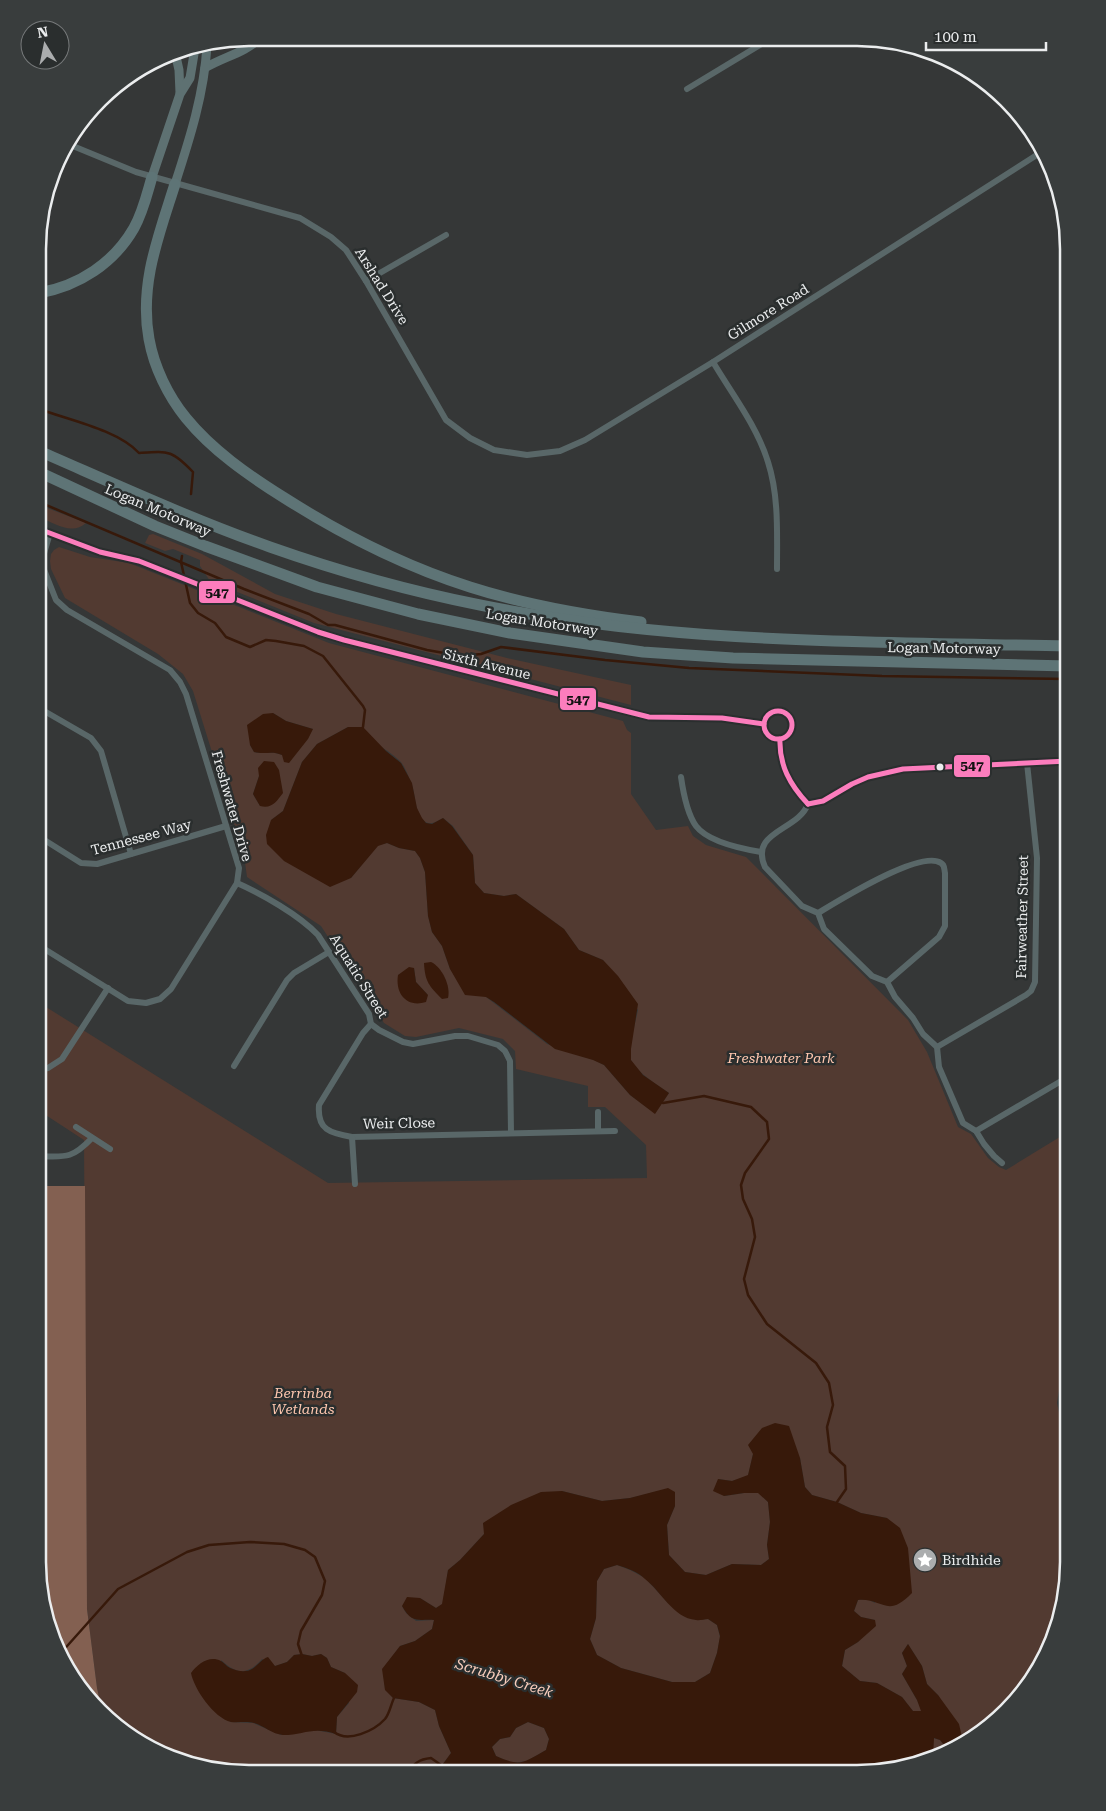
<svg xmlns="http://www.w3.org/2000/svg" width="1106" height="1811" font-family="'Roboto Serif',serif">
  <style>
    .green { fill: #523a31; fill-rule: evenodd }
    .forest { fill: #836051 }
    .water { fill: #37190a; fill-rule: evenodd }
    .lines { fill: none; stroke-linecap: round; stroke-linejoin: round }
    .stream { stroke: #37190a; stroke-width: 2.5 }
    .minor { stroke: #596768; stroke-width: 6 }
    .secondary { stroke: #5e7172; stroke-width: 9 }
    .motorway { stroke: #5e7476; stroke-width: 11 }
    .bus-1-casing { stroke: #2a2e2e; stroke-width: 9 }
    .bus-1 { stroke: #fc7dbd; stroke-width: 5 }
    .bus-dot { fill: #ebedee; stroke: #2a2e2e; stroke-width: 2 }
    .labels { text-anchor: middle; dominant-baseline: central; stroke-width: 5; stroke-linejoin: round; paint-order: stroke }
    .street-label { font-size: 14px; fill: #ebedee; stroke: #2a2e2e }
    .park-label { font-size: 14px; font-style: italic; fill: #fec7af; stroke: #2a2e2e }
    .poi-label { font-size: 14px; fill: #ebedee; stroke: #2a2e2e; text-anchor: start }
    .water-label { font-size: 15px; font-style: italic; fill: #f8cdbc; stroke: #2a2e2e }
    .rim { fill: none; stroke: #ebedee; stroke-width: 2.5 }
    .line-badge { stroke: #2a2e2e; stroke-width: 2 }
    .pale-badge-label { font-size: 14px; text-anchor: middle; font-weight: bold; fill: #111 }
  </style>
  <rect width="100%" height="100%" fill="#353737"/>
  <!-- green -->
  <g class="green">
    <path d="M39,505l45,17 2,1c-14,13 -32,0 -47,-6z"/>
    <path d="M153,534l49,20 73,40 61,20 171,44 124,27v20l-317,-82 -104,-42 -10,-15v-6l-27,-11 -8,2 -20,-8 4,-8z"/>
    <path d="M59,547l31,10 39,6 200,80 294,78 4,9 4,3v61l25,36 32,-4 5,10 13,9 40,12 162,163 19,32 31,75 13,7 17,24 11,9 7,3 62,-38v199l-11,72 11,52v121l-11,54 -32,61 -39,39 -25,14 1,-7 -24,-42 -11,-11 -5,-18 -14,-22 -6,9 5,13 -5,8 15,26 5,11h-9l-11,-14 -25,-14 -17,-2 -18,-15 3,-16 13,-8 17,-22 -14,-3 -7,-6 4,-11 9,-1 8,4 12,-85 -26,-5 -24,-11 -25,-7 -7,-8 -5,-29 -47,-4 -5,22 -16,5 -14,-2 6,17 20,-3h15l9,9 2,20 -3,23 2,14 -8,6 -29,-1 -26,11 -21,-3 -16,-17 -2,-30 8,-19 -7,-17 -38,9 -28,3 -40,-10 -78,43 -24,26 -12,10 -5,34 -7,4 -16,-10 -18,8 4,7 10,8 18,-1 -2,9 -17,12 -15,5 -17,23 2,20 8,9 26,4 16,8 4,16 12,27 -14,19h-215l-54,-15 -48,-27 -18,-19 -5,-23 -10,-79 -3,-469 -46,-30v-108l290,181 319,-5 -1,-33 -41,-38h-17v-21l-72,-17 -1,-18 -12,-12 -44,-11 -43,9 -11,-1 -21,-13 -63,-97 -74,-49 -3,-22 -51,-164 -10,-17 -25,-20 -93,-56 -14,-29 -1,-8 1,-7 3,-4zM273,713l13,8 27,8 -31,26c-11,-5 -17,0 -28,-3l-4,-7zM348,727c17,11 37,20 52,34 5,5 8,15 11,21 5,12 3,27 11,37 7,8 14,3 21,-1l10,8 20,29 2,28 9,10 20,3 12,-2 48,35 15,21 24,10 35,50c-2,11 -11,40 -7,50 4,11 28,26 38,33l-14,20 -25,-18 -26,-30 -10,-5 -47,-16 -97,-75 -8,-23 -10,-14 -4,-16 -3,-44 -5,-14 -5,-7 -16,-3 -12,-5 -9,2 -27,33 -80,-58 12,-9 19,-49 15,-18zM259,776l1,30 -7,-12zM414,968l2,14 12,13 -30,-20zM302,1654l10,2 9,-2 6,4 4,9 14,6 4,30 -12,14 -1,17 -21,-4 -34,5 -28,-12 -23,-1 -9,-62c16,15 27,15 41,-1l13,7 12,-4 7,-7z"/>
    <path d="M617,1565l13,5 15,8 23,25 28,17 12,-1 9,6 3,12 -3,16 -7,20 -15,9h-23l-51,-14 -24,-13 -7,-16 6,-21 1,-37 7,-12z"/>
    <path d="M528,1722l16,6 5,11 -3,11 -19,11 -15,2 -16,-7 -4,-9 8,-8 10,-2 6,-9z"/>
    <path d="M933,1738l7,2 9,11 -16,7z"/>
  </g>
  <!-- forest -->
  <path class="forest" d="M38,1186h47l2,423 10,79 5,23 -21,-20 -28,-48 -15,-81z"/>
  <!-- water -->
  <g class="water">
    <path d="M273,713l13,8 27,8 -5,10 -19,24 -5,-1 -2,-7c-11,-5 -16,0 -28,-3l-4,-7 -3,-20 16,-11z"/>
    <path d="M348,727h15l23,24 15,12 11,20 5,25 5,10 4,5 6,1 11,-6 9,8 21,29 2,28 9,10 20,3 12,-2 48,35 15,21 24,10 15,16 20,28 -7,45v11l12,15 26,18 -14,21 -25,-19 -26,-30 -11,-5 -38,-11 -61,-47 -8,-5 -21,-2 -15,-26 -8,-23 -10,-14 -4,-16 -3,-44 -5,-14 -5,-7 -16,-3 -12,-5 -9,3 -27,32 -21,9 -46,-26 -17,-17 -1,-9 5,-15 12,-9 19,-49 15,-18z"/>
    <path d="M264,761l10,1 5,8 4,23c-7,9 -11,16 -23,13l-7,-12 6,-18 -1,-8z"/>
    <path d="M431,962c11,5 20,24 17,36l-6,1c-13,-13 -17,-17 -18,-36z"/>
    <path d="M409,967l5,1 2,14 12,13 -2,7c-19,6 -31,-8 -28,-27z"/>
    <path d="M775,1423l14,3 11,32 5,29 7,8 25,7 24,11 26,5 13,10 8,20 4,45c-25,26 -29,5 -54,7l-4,11 7,6 14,3 1,6 -18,16 -13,8 -3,16 18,15 17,2 25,14 11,14h8l-4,-11 -15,-26 5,-8 -5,-13 6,-9 14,22 5,18 11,11 21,29 3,13 -1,7 -12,7 -9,-11 -6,-2 -1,20 -76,15 -420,-1 14,-19 -12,-27 -4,-16 -16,-8 -26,-4 -8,-8 -3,-21 18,-23 15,-5 17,-12 2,-9c-16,-1 -22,4 -32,-14l5,-9 13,1 16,10 6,-4 6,-34 12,-10 24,-26 -1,-11 28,-18 30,-13 21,-1 40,10 28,-3 38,-10 7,4v14l-8,19 2,30 16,17 21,3 26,-11 29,1 8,-6 -2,-14 3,-23 -2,-20 -10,-9h-14l-20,3 -11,-5 5,-12 14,2 16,-6 5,-21 -5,-9 14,-17zM617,1565c10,3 21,7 28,14 16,12 28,39 51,41 4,1 8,-1 12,-1l9,6 3,11 -3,17 -7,20 -15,9h-23l-51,-14 -24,-13 -7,-16 6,-21 1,-37 7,-12zM528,1722l16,6 5,11 -3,11c-23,13 -25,17 -50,6l-4,-9 8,-8 10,-2 6,-9z"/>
    <path d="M302,1654l10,2 9,-2 6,4 4,9 14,6 13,12 -1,7 -20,25 -1,17c-23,-8 -32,1 -53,1 -11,-1 -19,-9 -29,-12 -7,-2 -16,0 -23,-1 -17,-4 -37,-33 -40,-49 7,-9 18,-18 30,-12 2,1 4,3 6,5 4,3 13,6 18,5 10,0 14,-11 23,-14l7,9 12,-4 7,-7z"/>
  </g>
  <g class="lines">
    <!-- stream -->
    <g class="stream">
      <path d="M39,409c30,11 79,21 100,44 30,-2 33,-3 54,19l-2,22"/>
      <path d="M39,502l205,87 65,25 19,11h7l92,25 34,6 20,-2 20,-7 104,13 84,8 193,8 186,3"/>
      <path d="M182,556l-1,6 9,41 8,10 17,10 11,14 24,10 16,-7 10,1 28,5 19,10 40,50 2,4 -2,17"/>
      <path d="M663,1103l41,-7 47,11 16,15 2,17 -24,34 -4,12 2,14 9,20 3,18 -11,42 4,16 19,29 49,39 13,20 4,22 -6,22 3,25 15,14 1,23 -9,13"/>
      <path d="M60,1654l58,-65 69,-37 22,-7 41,-3 34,2 21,6 10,7 10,24 -3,14 -21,36 -3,13 4,12"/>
      <path d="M334,1732c14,11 40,-1 51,-13 5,-6 6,-16 10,-23"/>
      <path d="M410,1772c3,-10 11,-13 21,-14l10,7"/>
    </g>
    <!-- minor -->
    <g class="minor">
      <path d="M687,89l83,-50"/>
      <path d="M68,144l68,28 164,46 31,19 15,13 20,31 80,139 24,18 24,12 33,5 33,-4 25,-11 128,-78 330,-211"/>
      <path d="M366,281l80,-46"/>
      <path d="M713,362c19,32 44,64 55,100 11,34 9,72 9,107"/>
      <path d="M39,529l61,23 39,9 179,71 26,8 305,77 73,1 42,6"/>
      <path d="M39,708l52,30 10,13 30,103"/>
      <circle cx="778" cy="725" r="14"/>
      <path d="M780,739c0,7 -1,14 1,20 3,16 16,34 27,45"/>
      <path d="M681,777c2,14 7,38 15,49 12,16 47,23 65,26"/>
      <path d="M808,804c-10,27 -59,27 -43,63l37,39 16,7 6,16 48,47 15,6 8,15 18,21 10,16 14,13 2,20 24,56 13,8 8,13 10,12 8,7"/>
      <path d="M808,804l15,-3 29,-17 16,-7 35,-8 165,-8"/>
      <path d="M38,836l43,27 16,1 129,-38"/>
      <path d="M237,883c25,11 62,32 81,52l51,79 2,10 8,6 24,12 10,2 42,-8h13l30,9 7,6 5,10 1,72"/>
      <path d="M818,913c20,-12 103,-64 123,-50 4,2 3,6 4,10v53l-6,11 -52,45"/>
      <path d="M38,945l90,56 18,2 14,-4 11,-10 66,-106 2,-15 -53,-174 -6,-12 -10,-12 -103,-60 -11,-10 -13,-33v-10l7,-24"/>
      <path d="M371,1024l-8,9 -44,72c-2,25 11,28 33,32l263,-6"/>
      <path d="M937,1047l89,-52 5,-4 4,-9 2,-124 -10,-95"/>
      <path d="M234,1066l53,-86 7,-7 35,-21"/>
      <path d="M38,1070l10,-2 14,-9 46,-71"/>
      <path d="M598,1112v19"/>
      <path d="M76,1127l34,22"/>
      <path d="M976,1131l92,-54"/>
      <path d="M352,1137l3,47"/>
      <path d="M38,1156c28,1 34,3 54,-18"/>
      <path d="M1068,1412l-4,-5 4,-37"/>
    </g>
    <!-- secondary -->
    <g class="secondary">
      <path d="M175,52l4,18 1,23"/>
      <path d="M205,68c18,-11 40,-15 55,-30"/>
      <path d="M152,177l28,-83 10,-16 5,-30"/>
      <path d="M175,184c15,-46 29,-90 32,-138"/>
    </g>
    <!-- motorway -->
    <g class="motorway">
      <path d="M175,184c-16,51 -36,100 -26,155 5,28 19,57 37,79 26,32 62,57 97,79 58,37 121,69 187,90 56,18 113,28 171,35"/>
      <path d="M39,293c40,-7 75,-30 95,-65 9,-16 13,-34 18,-51"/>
      <path d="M39,451c76,33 152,68 231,96 68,24 139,44 210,58 194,39 392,37 588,41"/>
      <path d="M39,472l116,54 50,20 112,41 101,27 92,19 133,19 90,6 335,8"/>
    </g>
    <!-- bus-1 casing -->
    <g class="bus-1-casing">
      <g id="bus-1">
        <path d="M39,529l61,23 39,9 179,71 26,8 305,77 73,1 42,6"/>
        <circle cx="778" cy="725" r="14"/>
        <path d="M780,739c-1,26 10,46 28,65"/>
        <path d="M808,804l15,-3 29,-17 16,-7 35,-8 165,-8"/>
      </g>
    </g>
    <!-- bus-1 -->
    <use href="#bus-1" class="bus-1"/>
  </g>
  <!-- icons -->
  <defs>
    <g id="sight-disc" transform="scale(1.25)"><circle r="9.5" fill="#abadae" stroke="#2a2e2e"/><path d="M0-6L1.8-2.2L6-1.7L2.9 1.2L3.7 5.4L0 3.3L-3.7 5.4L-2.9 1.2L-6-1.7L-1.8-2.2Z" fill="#fff"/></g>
  </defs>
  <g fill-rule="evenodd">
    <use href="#sight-disc" x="925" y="1560"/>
  </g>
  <!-- markers -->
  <circle class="bus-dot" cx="940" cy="767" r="4.5"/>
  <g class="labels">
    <!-- street labels -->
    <g class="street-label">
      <text transform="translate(382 286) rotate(58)">Arshad Drive</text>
      <text transform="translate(768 312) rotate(-32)">Gilmore Road</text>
      <text transform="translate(158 510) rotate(23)">Logan Motorway</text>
      <text transform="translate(542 622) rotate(9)">Logan Motorway</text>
      <text transform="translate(944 648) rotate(1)">Logan Motorway</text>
      <text transform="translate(487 664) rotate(14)">Sixth Avenue</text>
      <text transform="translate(232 806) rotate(74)">Freshwater Drive</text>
      <text transform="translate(141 837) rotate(-15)">Tennessee Way</text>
      <text transform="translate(1022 917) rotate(-89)">Fairweather Street</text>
      <text transform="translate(359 976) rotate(58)">Aquatic Street</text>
      <text transform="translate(399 1123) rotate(-1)">Weir Close</text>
    </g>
    <!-- park labels -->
    <g class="park-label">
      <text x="781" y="1058">Freshwater Park</text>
      <text x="303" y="1393">Berrinba<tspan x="303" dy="16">Wetlands</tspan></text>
    </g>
    <!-- poi labels -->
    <g class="poi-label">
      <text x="942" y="1560">Birdhide</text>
    </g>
    <!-- water labels -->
    <g class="water-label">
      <text transform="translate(504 1678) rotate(17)">Scrubby Creek</text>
    </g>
  </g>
  <!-- crop -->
  <path d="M0 0H1106V1811H0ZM249 46H857A203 203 0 0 1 1060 249V1562A203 203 0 0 1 857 1765H249A203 203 0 0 1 46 1562V249A203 203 0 0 1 249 46Z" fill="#393d3d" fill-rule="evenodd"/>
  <path class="rim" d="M249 46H857A203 203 0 0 1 1060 249V1562A203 203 0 0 1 857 1765H249A203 203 0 0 1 46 1562V249A203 203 0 0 1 249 46Z"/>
  <g class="line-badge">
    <rect x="198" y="580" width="38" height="24" rx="5" fill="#fc7dbd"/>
    <rect x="559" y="687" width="38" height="24" rx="5" fill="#fc7dbd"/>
    <rect x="953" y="754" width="38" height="24" rx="5" fill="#fc7dbd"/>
  </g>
  <g class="pale-badge-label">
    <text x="217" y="597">547</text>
    <text x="578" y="704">547</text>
    <text x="972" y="770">547</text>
  </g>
  <!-- north arrow -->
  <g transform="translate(45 45) rotate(350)"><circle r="24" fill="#2a2e2e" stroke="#777a7b"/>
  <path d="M0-4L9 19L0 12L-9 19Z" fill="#abadae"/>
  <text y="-8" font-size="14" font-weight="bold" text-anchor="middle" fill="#ebedee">N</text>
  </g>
  <!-- scale -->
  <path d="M926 42v8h120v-8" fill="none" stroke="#ebedee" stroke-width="2.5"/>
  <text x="934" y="42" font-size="15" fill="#ebedee" stroke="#2a2e2e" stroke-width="4" paint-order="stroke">100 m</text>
</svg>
